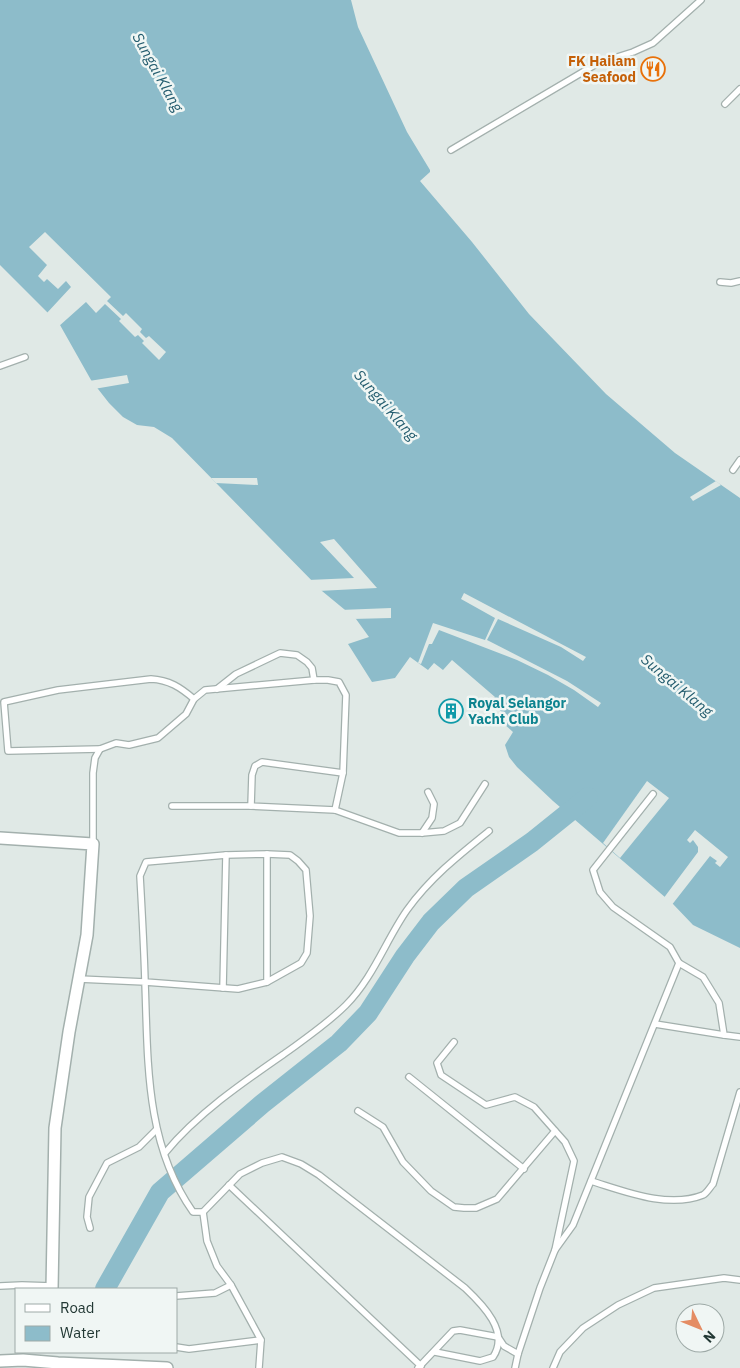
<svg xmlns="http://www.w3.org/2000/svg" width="740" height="1368" font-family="'IBM Plex Sans',sans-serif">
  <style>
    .water { fill: #8dbcca }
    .pier { fill: #e0e9e6 }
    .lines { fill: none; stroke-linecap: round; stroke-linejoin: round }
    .river { stroke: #8dbcca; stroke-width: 20 }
    .service-casing { stroke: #a3b0ad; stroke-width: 8 }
    .minor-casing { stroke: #a3b0ad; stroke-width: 14 }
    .service { stroke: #fff; stroke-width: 5.5 }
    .minor { stroke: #fff; stroke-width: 11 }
    .labels { text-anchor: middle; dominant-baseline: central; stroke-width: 5; stroke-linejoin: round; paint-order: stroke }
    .food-label { font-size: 14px; font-weight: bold; fill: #c56008; stroke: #f0f6f4; text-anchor: end }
    .culture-label { font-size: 14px; font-weight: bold; fill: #0d838f; stroke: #f0f6f4; text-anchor: start }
    .water-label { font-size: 15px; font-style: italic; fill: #235c6e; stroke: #f0f6f4 }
  </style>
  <rect width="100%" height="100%" fill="#e0e9e6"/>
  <!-- water -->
  <path class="water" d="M0,0h351l7,27 49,105 23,38v2l-10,9 52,61 57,72 77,80 69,59 65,45v450l-47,-23 -20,-21 -120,-103 -36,-34 -8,-10 -4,-12 8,-13 -9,-8 5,-6 -18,-15 4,-6 -43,-37 -9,10 -9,-7 -6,7 -18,-13 -15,21 -23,4 -24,-38 21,-7 -13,-18 -34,-28 -150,-153 -18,-11 -17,-2 -14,-8 -14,-14 -18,-23 -31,-55 -60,-60z"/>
  <!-- pier -->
  <g class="pier">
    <path d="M45,232l66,65 -4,4 16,15 3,-3 16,16 -2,3 6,6 3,-2 17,16 -7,8 -17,-17 2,-2 -6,-6 -3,2 -16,-16 2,-2 -16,-15 -9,9 -10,-11 -28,25 -12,-13 25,-27 -5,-6 -8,8 -11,-10 -3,3 -6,-6 9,-11 -18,-18z"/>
    <path d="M127,375l2,8 -35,6 -5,-8z"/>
    <path d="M211,478h46l1,7 -42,-2z"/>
    <path d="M716,481l5,4 -28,16 -3,-4z"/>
    <path d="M334,539l43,49 -59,3 -10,-11 46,-2 -34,-36z"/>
    <path d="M464,593l122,64 -3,4 -22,-14 -63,-28 -11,21 80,41 34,22 -3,4 -24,-17 -26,-15 -31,-15 -78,-30 -7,14h-3l-8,20 -3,-1 15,-40 52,17 10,-22 -34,-19z"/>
    <path d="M391,608v10l-39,1 -12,-9z"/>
    <path d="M647,781l22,17 -49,60 -17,-15z"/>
    <path d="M695,830l33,27 -8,10 -5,-4 2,-2 -7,-5 -39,50 -8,-7 35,-47v-5l-5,-7 -3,3 -3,-3z"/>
  </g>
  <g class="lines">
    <!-- river -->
    <path class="river" d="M105,1289l55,-97 102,-88 77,-61 29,-30 37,-57 26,-34 35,-34 66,-46 56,-45"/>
    <!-- service casing -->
    <g class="service-casing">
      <g id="service">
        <path d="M725,104l15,-15"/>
        <path d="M451,150l147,-87 35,-11 20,-9 48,-43"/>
        <path d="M720,282l11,1 9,-2"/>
        <path d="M0,366l25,-9"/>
        <path d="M733,470l7,-10"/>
        <path d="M217,689l19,-15 44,-21 17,2 10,7 5,6 2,12"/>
        <path d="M100,749l-92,2 -4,-49 54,-12 93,-11c18,1 29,8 43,20"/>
        <path d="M172,806h79"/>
        <path d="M335,810l-84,-4 1,-31 3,-9 7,-4 81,11"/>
        <path d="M422,833l10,-15 2,-14 -6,-12"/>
        <path d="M93,844v-71l2,-15 5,-9 16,-6 13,2 29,-7 28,-24 8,-15 11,-9 109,-10h14l11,2 7,13 -3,78 -8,37 64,23h23l22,-2 16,-8 25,-39"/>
        <path d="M679,963l24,14 16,26 5,32 16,2"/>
        <path d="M79,979l66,3 93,7 29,-7v-128l-41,1 -80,7 -6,14c2,35 4,71 5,106 3,80 0,162 48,230h10l37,-38 22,-11 20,-6 19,7 18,11 146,113c18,17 45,44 28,69l-13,4 -45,-9"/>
        <path d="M267,982l34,-19 6,-10 3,-37 -4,-46 -8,-9 -8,-6 -23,-1"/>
        <path d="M223,988l3,-133"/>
        <path d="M655,1024l69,11"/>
        <path d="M454,1042l-17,21 4,12 45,30 29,-8 19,10 15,17 16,18 9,19 -19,89 -15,38 -22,66 -3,14"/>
        <path d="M409,1077l115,92"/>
        <path d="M358,1111l25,16 20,35 28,29 23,16 10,1h12l21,-9 58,-68"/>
        <path d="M165,1153c32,-39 77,-70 119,-99 22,-16 43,-30 62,-49 27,-27 40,-65 61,-95 23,-32 52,-55 82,-79"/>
        <path d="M591,1181c33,10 77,28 112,14 4,-2 7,-8 10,-11l27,-92"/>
        <path d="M229,1185l192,181"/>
        <path d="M203,1212l4,29 10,25 14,19 30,55 -2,28"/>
        <path d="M90,1228l-3,-11 2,-20 18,-34 32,-16 17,-17"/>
        <path d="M555,1250l18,-25 106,-262 -9,-16 -57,-40 -13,-15 -7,-22 60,-76"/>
        <path d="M0,1286l22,-1 30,1"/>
        <path d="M176,1296l39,-3 16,-8"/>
        <path d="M176,1347l13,2 72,-9"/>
        <path d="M418,1368l35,-37 7,-1 38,7 6,9 14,8"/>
        <path d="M553,1368l7,-16 23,-24 35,-23 36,-17 70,-10 16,2"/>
      </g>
    </g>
    <!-- minor casing -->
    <g class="minor-casing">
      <g id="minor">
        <path d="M0,838l93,6 -6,91 -18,97 -14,96 -3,161"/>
        <path d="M0,1361l23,-1 35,3 109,5"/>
      </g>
    </g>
    <!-- service -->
    <use href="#service" class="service"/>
    <!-- minor -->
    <use href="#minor" class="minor"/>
  </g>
  <!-- icons -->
  <defs>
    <g id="restaurant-ring" transform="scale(1.25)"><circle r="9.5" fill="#f0f6f4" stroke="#e8710a" stroke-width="1.5"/><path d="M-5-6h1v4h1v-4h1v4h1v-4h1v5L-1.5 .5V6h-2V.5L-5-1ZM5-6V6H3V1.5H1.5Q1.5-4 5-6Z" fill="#e8710a"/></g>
    <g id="building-ring" transform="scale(1.25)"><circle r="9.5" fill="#f0f6f4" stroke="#0f9aa8" stroke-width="1.5"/><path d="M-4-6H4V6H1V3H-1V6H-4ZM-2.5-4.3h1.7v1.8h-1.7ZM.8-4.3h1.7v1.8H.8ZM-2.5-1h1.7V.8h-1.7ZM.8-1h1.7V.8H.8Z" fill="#0f9aa8"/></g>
  </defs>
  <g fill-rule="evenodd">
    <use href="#restaurant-ring" x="653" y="69"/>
    <use href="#building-ring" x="451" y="711"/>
  </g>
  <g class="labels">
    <!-- food labels -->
    <g class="food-label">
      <text x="636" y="61">FK Hailam<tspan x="636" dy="16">Seafood</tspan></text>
    </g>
    <!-- culture labels -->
    <g class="culture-label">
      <text x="468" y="703">Royal Selangor<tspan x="468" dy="16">Yacht Club</tspan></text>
    </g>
    <!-- water labels -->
    <g class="water-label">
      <text transform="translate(158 72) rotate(61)">Sungai Klang</text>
      <text transform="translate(386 405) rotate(49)">Sungai Klang</text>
      <text transform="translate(677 685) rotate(40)">Sungai Klang</text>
    </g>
  </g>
  <!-- legend -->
  <rect x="15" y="1288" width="162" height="65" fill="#f0f6f4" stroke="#9eaaa7"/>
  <rect x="25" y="1304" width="25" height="8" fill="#ffffff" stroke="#9eaaa7"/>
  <text x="60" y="1313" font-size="15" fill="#223834">Road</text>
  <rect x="25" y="1326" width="25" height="15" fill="#8dbcca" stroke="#9eaaa7"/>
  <text x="60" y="1338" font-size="15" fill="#223834">Water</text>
  <!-- north arrow -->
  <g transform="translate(700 1328) rotate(133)"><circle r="24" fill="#f0f6f4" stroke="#9eaaa7"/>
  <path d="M0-4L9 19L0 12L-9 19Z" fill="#e48c63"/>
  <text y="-8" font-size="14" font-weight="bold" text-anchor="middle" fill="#223834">N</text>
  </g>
</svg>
